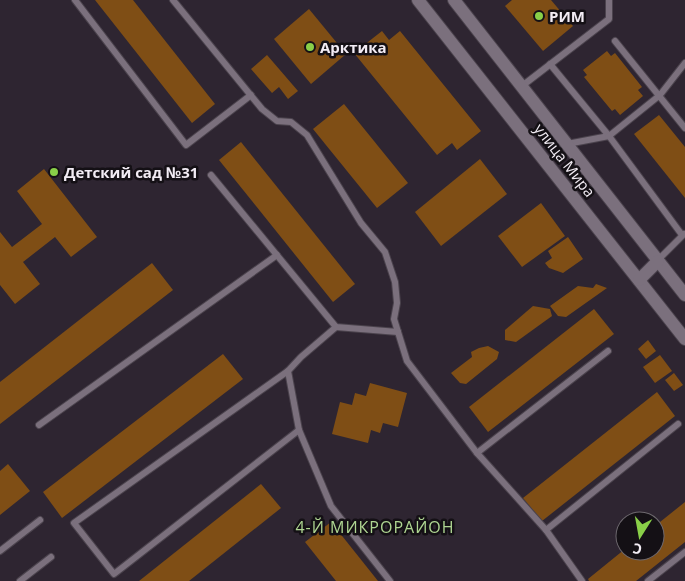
<svg xmlns="http://www.w3.org/2000/svg" width="685" height="581" font-family="'Open Sans',sans-serif">
  <style>
    .building { fill: #7f4e15 }
    .lines { fill: none; stroke-linecap: round; stroke-linejoin: round }
    .lane-casing { stroke: #4b434d; stroke-width: 8 }
    .secondary-casing { stroke: #4b434d; stroke-width: 14 }
    .lane { stroke: #7b707d; stroke-width: 6 }
    .secondary { stroke: #7b707d; stroke-width: 12 }
    .poi-dot { fill: #89cf48; stroke: #141015; stroke-width: 2 }
    .labels { text-anchor: middle; dominant-baseline: central; stroke-width: 5; stroke-linejoin: round; paint-order: stroke }
    .poi-label { font-size: 15px; font-weight: bold; fill: #f2ecf4; stroke: #141015; text-anchor: start }
    .street-label { font-size: 15px; fill: #f2ecf4; stroke: #141015 }
    .neighbourhood-label { font-size: 16px; letter-spacing: 1px; fill: #afd692; stroke: #141015 }
  </style>
  <rect width="100%" height="100%" fill="#2e2531"/>
  <!-- building -->
  <g class="building">
    <path d="M95,0h38l82,104 -23,19z"/>
    <path d="M512,0h39l22,26 -30,25 -38,-45z"/>
    <path d="M309,9l37,45 -35,30 -37,-45z"/>
    <path d="M382,31l7,9 11,-9 81,100 -24,19 -5,-7 -15,12 -83,-102z"/>
    <path d="M607,51l4,5 4,-3 27,34 -4,3 5,6 -23,19 -5,-6 -3,2 -28,-34 3,-2 -4,-5z"/>
    <path d="M267,55l31,36 -10,8 -9,-12 -7,6 -21,-24z"/>
    <path d="M344,104l64,79 -31,25 -64,-79z"/>
    <path d="M659,115l26,32v51l-51,-64z"/>
    <path d="M241,142l114,142 -22,18 -114,-142z"/>
    <path d="M480,159l27,35 -66,52 -26,-34z"/>
    <path d="M44,169l53,68 -26,20 -16,-20 -32,25 17,22 -25,20 -15,-19v-53l12,15 30,-23 -25,-33z"/>
    <path d="M541,203l24,33 -43,31 -24,-31z"/>
    <path d="M568,237l15,22 -20,14 -14,-5 -4,-5 7,-5 -4,-7z"/>
    <path d="M152,263l21,27 -173,134v-42z"/>
    <path d="M596,284l11,4 -41,29 -8,-1 -8,-10 28,-20 15,2z"/>
    <path d="M533,306l17,3 2,7 -36,26 -11,-2v-10z"/>
    <path d="M594,309l20,25 -126,98 -19,-25z"/>
    <path d="M648,340l8,11 -10,8 -8,-10z"/>
    <path d="M488,346l11,6 -2,7 -31,25 -6,-1 -9,-10 21,-16 -1,-5 8,-4z"/>
    <path d="M223,354l20,25 -181,139 -19,-26z"/>
    <path d="M660,355l12,16 -17,12 -12,-16z"/>
    <path d="M674,373l9,12 -9,6 -9,-11z"/>
    <path d="M370,383l37,10 -9,34 -15,-4 -3,10 -9,-3 -3,13 -36,-9 8,-32 12,3 3,-12 11,3z"/>
    <path d="M657,392l18,24 -133,105 -19,-23z"/>
    <path d="M8,464l22,27 -30,24v-44z"/>
    <path d="M261,484l20,24 -92,73h-50z"/>
    <path d="M685,502v40l-49,39h-47l-1,-2 37,-30v2h30v-25z"/>
    <path d="M331,522l47,59h-42l-31,-39z"/>
  </g>
  <g class="lines">
    <!-- lane casing -->
    <g class="lane-casing">
      <g id="lane">
        <path d="M75,0l111,145 65,-50"/>
        <path d="M173,0l89,109 15,12 14,1 16,13 54,88 24,29 10,30 2,21 -3,16 13,42 70,92 69,77 36,51"/>
        <path d="M615,41l70,87"/>
        <path d="M550,64l59,72 -42,8"/>
        <path d="M522,86l87,-67v-19"/>
        <path d="M211,175l125,152 62,5"/>
        <path d="M682,235l-73,-99 51,-41 25,-32"/>
        <path d="M658,260l26,-26"/>
        <path d="M288,371l11,59 32,76 59,75"/>
        <path d="M39,425l238,-170"/>
        <path d="M299,430l-185,144 -40,-51 214,-152 13,-14 35,-30"/>
        <path d="M477,453l131,-102"/>
        <path d="M546,530l132,-106"/>
        <path d="M0,551l40,-31"/>
        <path d="M20,581l31,-24"/>
        <path d="M648,581l37,-29"/>
      </g>
    </g>
    <!-- secondary casing -->
    <g class="secondary-casing">
      <g id="secondary">
        <path d="M418,0l267,339"/>
        <path d="M454,0l231,295"/>
        <path d="M639,280l19,-19"/>
      </g>
    </g>
    <!-- lane -->
    <use href="#lane" class="lane"/>
    <!-- secondary -->
    <use href="#secondary" class="secondary"/>
  </g>
  <!-- markers -->
  <g class="poi-dot">
    <circle cx="539" cy="16" r="5"/>
    <circle cx="310" cy="47" r="5"/>
    <circle cx="54" cy="172" r="5"/>
  </g>
  <g class="labels">
    <!-- poi labels -->
    <g class="poi-label">
      <text x="549" y="16">РИМ</text>
      <text x="320" y="47">Арктика</text>
      <text x="64" y="172">Детский сад №31</text>
    </g>
    <!-- street labels -->
    <g class="street-label">
      <text transform="translate(565 160) rotate(52)">улица Мира</text>
    </g>
    <!-- neighbourhood labels -->
    <g class="neighbourhood-label">
      <text x="375" y="527">4-Й МИКРОРАЙОН</text>
    </g>
  </g>
  <!-- north arrow -->
  <g transform="translate(640 536) rotate(191)"><circle r="24" fill="#141015" stroke="#6d686e"/>
  <path d="M0-4L9 19L0 12L-9 19Z" fill="#89cf48"/>
  <text y="-8" font-size="14" font-weight="bold" text-anchor="middle" fill="#f2ecf4">С</text>
  </g>
</svg>
